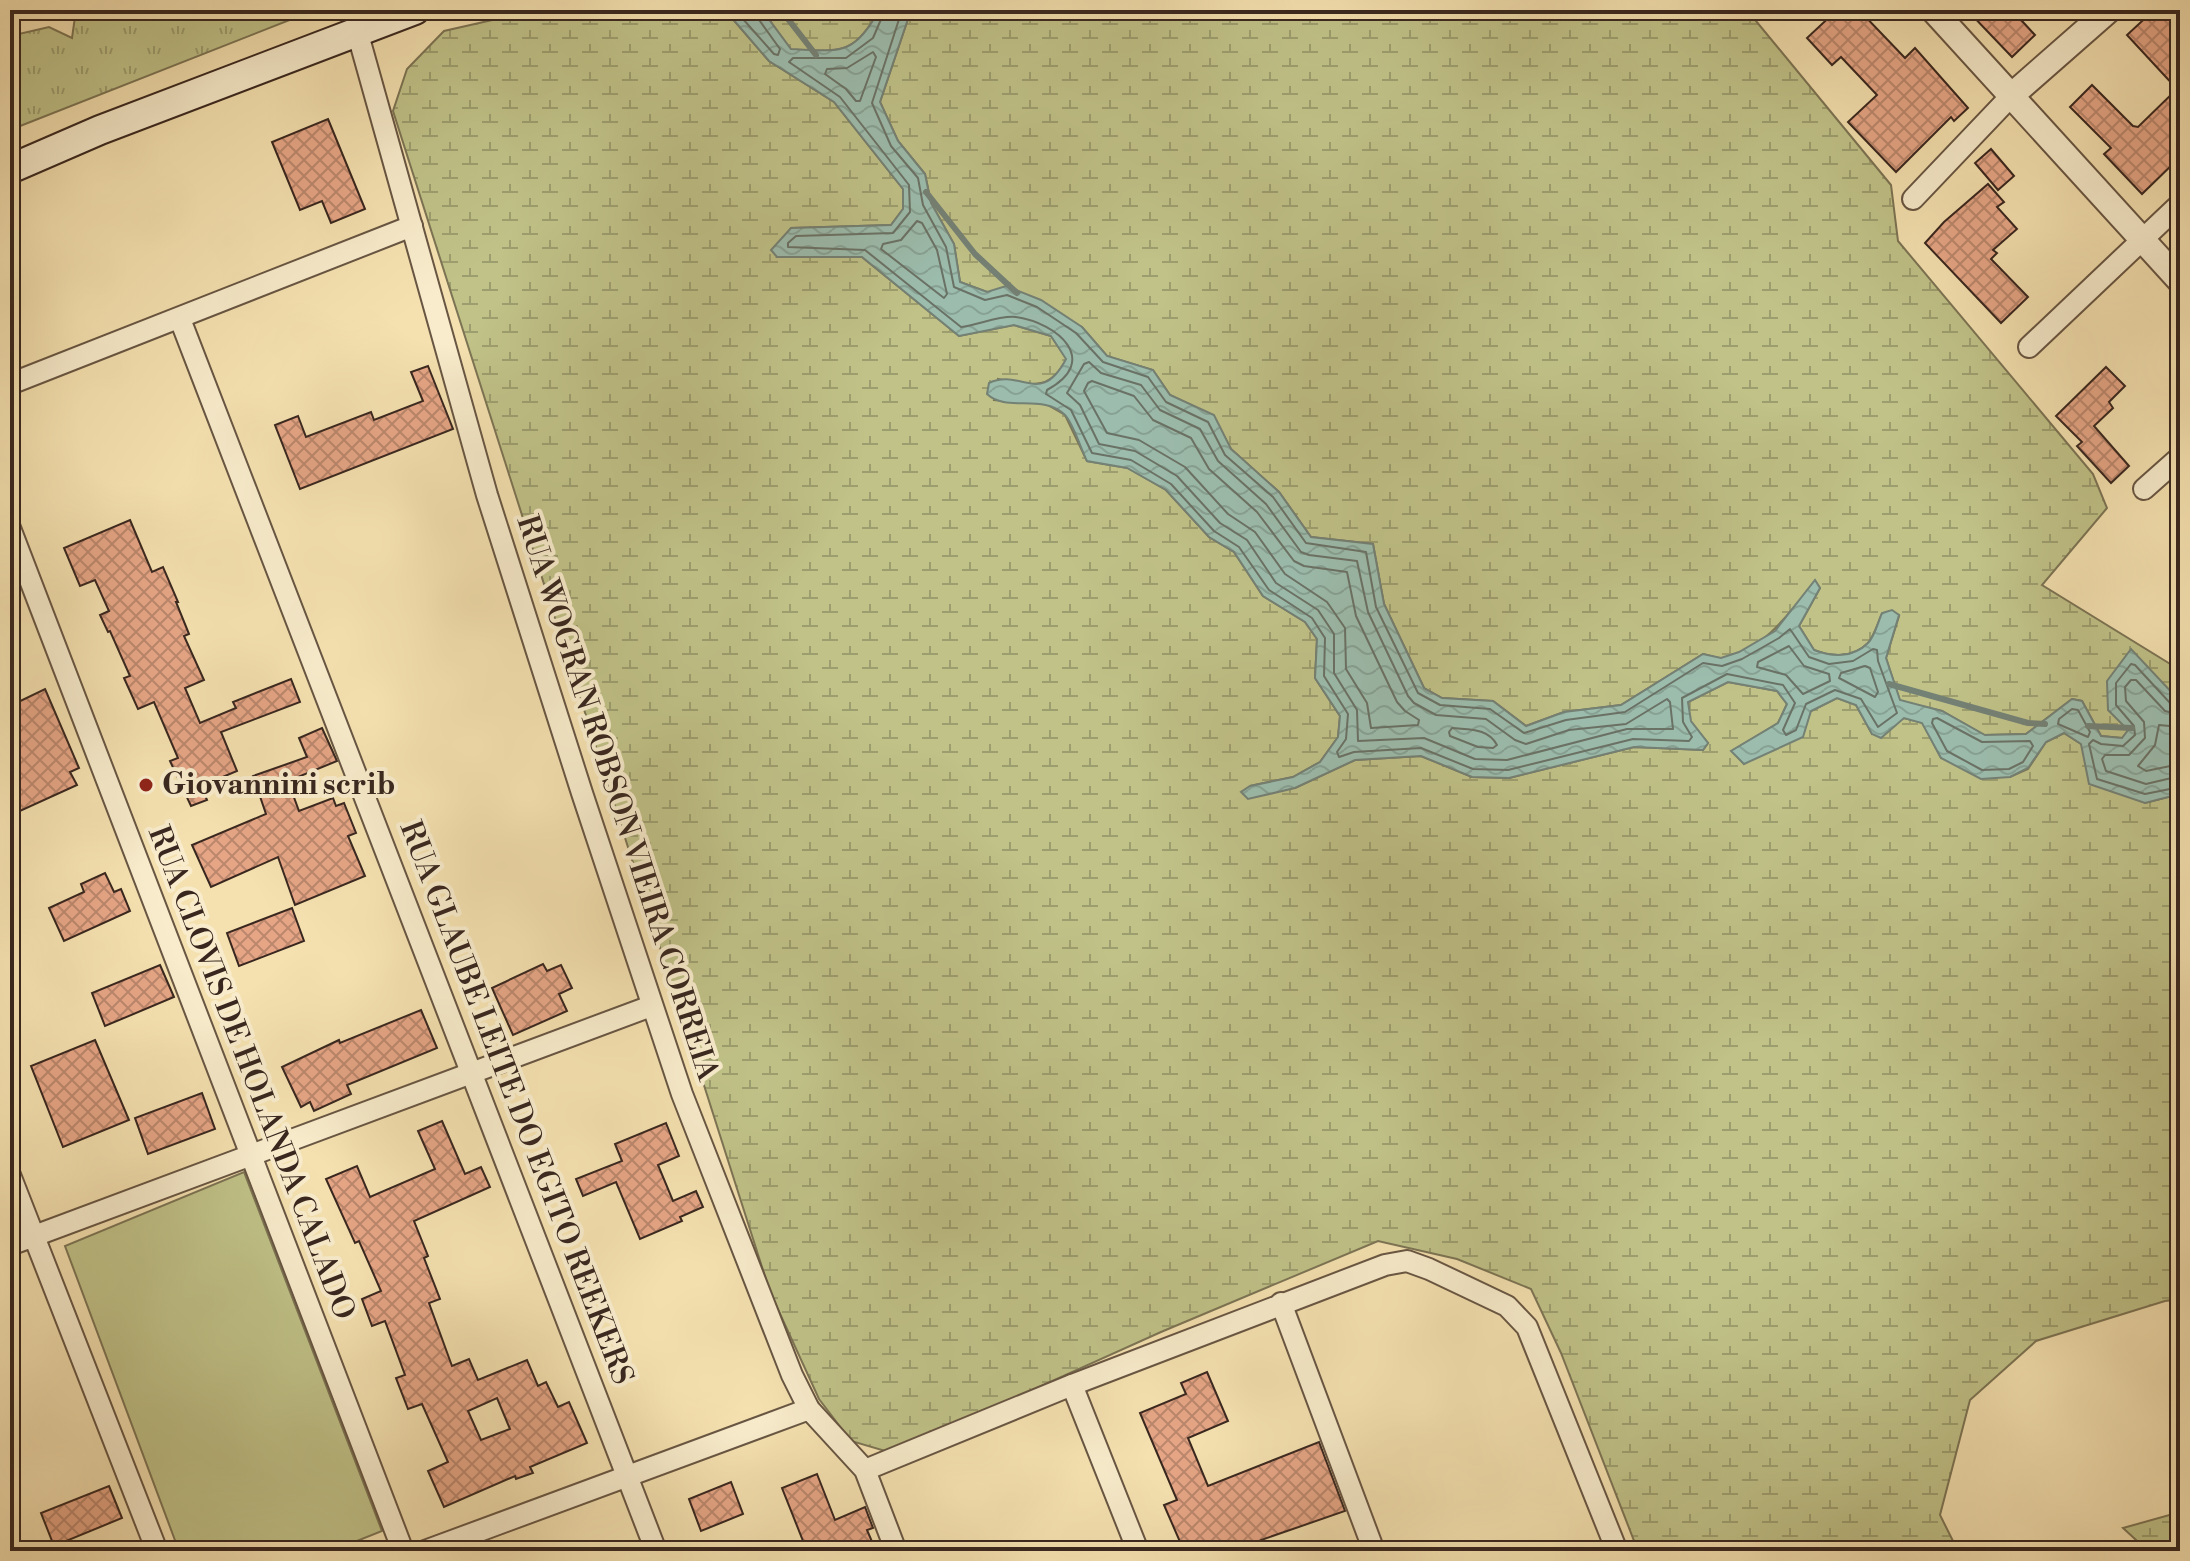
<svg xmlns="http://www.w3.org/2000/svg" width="2190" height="1561" font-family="'Libre Bodoni',serif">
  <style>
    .grass { fill: url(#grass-tufts); stroke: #7c7454; stroke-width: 2 }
    .wetland { fill: url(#wetland-marsh); stroke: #7c7454; stroke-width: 2 }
    .park { fill: #c0c288; stroke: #7c7454; stroke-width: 2 }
    .water { fill: url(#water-waves); stroke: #748175; stroke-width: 2 }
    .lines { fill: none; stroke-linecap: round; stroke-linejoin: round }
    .shore { stroke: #6a7266; stroke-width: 2 }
    .stream { stroke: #748175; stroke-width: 6 }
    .building { fill: url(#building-cross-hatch); stroke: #39271f; stroke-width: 2; fill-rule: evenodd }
    .minor-casing { stroke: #685643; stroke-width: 24 }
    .tertiary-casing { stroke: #685643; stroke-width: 28 }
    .secondary-casing { stroke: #39271f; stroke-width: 32 }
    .minor { stroke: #f8eccc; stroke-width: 20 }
    .tertiary { stroke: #f8eccc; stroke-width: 24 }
    .secondary { stroke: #f8eccc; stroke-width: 28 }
    .poi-dot { fill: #8f2418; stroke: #f8eccc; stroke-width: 3 }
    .labels { text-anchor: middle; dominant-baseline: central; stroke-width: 8; stroke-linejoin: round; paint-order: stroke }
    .poi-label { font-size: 30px; font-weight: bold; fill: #39271f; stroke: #f8eccc; text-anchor: start }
    .street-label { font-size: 30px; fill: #39271f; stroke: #f8eccc }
  </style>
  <defs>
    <pattern id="grass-tufts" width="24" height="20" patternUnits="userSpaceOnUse" patternTransform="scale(2)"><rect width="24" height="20" fill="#c0c288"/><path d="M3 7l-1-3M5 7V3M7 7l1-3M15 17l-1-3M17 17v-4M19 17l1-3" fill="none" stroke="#9d9e6f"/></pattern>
    <pattern id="wetland-marsh" width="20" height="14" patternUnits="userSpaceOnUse" patternTransform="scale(2)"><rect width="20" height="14" fill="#c0c288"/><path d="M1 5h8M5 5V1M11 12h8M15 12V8" fill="none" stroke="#9d9e6f"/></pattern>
    <pattern id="water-waves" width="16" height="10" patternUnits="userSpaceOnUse" patternTransform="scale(2)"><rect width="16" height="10" fill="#9cbdae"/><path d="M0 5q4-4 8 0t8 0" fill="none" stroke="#87a295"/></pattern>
    <pattern id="building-cross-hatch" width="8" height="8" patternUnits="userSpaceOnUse" patternTransform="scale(2)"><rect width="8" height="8" fill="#e6a686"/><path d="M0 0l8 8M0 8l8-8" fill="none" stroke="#bb876d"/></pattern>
  </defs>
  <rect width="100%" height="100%" fill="#f5e1b0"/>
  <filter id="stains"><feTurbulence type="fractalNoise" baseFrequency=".0025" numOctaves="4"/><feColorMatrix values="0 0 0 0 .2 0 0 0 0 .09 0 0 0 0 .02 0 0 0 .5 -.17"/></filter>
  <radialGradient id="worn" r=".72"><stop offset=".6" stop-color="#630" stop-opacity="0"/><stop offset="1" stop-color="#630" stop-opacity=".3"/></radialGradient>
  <!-- grass -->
  <path class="grass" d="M76,10h239l-305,120v-94l39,-9 23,11z"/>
  <!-- wetland -->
  <g class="wetland">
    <path d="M536,10h189l44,51 65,41 69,87v20l-12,16 -100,3 -14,29h85l97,79 55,-11 37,11 16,23c-19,34 -36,25 -69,20l-4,21 52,4 19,11 22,46 41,7 38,22 43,47 25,15 29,44 42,26 12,17 -2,39 25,38 -2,21 -18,25 -27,15 -43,9 45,2 60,-28 66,-4 51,21 37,1 125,-31 69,3 5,-7 -18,-22 -2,-19 40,-20 49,9 10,13 -9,19 -46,28 12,13 67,-53 26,-13 19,7 16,29 32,-16 19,5 18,35 69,19 18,-8 18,-27 18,-9 17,11 64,59 35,-9v505l-15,2 -129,40 -66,59 -30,115 18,36h-320l-77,-198 -30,-64 -74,-30 -79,-18 -217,91 -269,121 -41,-12 -32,-42 -49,-107 -377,-1181 14,-42 37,-38z"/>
    <path d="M762,10h117c-25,47 -40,41 -88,40z"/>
    <path d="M911,10h836l144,175 7,56 195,233 14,34 -65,77 138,85v27l-51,34 -7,7 -21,-2 -19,-35 -10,-2 -46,35 -42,1 -42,-24 -42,-10 -14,-43 13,-42 -17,-2c-4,8 -8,22 -14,29 -15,15 -36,14 -54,7l-15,-24 21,-38 -5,-7c-22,28 -54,73 -93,77 -6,0 -14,-3 -19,-4l-82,51 -57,7 -38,14 -33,-25 -51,-3 -18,-10 -40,-84 -11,-60 -62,-7 -32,-45 -48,-43 -18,-33 -43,-21 -17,-25 -46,-14 -25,-29 -122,-45 -6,-38 -23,-41 -6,-29 -27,-33 -18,-39z"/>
    <path d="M2180,1512v39h-32l-25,-23z"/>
  </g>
  <!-- park -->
  <path class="park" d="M244,1172l138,359 -50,20h-153l-114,-305z"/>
  <!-- water -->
  <path class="water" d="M725,10h37l29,39c48,2 63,8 88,-39h32l-31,92 18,39 27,33 6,29 23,41 6,38 27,10 19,-6 35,14 41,27 25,29 46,14 17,25 44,20 17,34 48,43 32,45 62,7 11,60 40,84 18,10 51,3 33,25 38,-14 57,-7 82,-51 18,4 18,-6 36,-21 40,-51 5,8 -21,38 15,24c18,7 39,8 54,-7 7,-7 10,-21 14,-30l10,-3 7,5 -13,43 14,42 42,11 43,24 41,-1 46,-35 10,2 19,35 21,2 6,-8 -20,-20 -1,-29 24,-32 45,48h4v97l-35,9 -56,-19 -8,-40 -17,-11 -18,9 -18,26 -18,9 -29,2 -40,-21 -19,-35 -18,-5 -23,20 -9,-4 -16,-29 -19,-7 -26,13 -8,26 -59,27 -13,-13 47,-28 9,-19 -10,-13 -49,-9 -40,20 3,19 17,22 -5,7 -69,-3 -125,31 -37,-1 -51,-21 -66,4 -60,28 -47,11 -7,-7 9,-6 43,-9 27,-15 18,-25 2,-21 -25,-38 2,-39 -12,-17 -42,-26 -29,-44 -25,-15 -43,-47 -39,-22 -40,-7c-6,-12 -14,-38 -22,-46 -22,-22 -58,-2 -78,-21l2,-11c32,-15 52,24 77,-24l-15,-23 -37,-11 -55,11 -97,-79h-85l-6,-7 20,-22 100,-3 12,-16v-20l-69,-87 -65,-41z"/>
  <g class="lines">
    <!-- shore -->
    <g class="shore">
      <path d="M735,10l39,44 4,1 2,-6 -23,-32 -1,-7"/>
      <path d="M885,10l-12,28 -27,20h-53l-4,4 51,35 69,88 1,27 -17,21 -97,3 -8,7v4l77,3 96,77c17,-2 39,-12 55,-10 42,6 85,44 31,73l-1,4 25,16 21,43 39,7 40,24 43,47 25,16 30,43 43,28 13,20 -1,38 24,38 -2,25 -9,13 2,5 15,-5 67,-4 52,21 35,1 125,-31 56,2 3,-4 -9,-15 -1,-24 45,-24 56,11 12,18 -12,27 3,5 10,-5 10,-26 29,-14 26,9 17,28 19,-14 -19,-52 -1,-11 -4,-1 -20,12 -24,3 -20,-7 -19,-28 -11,9 -37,21 -20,7 -19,-3 -78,49 -59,8 -42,13 -34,-24 -50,-4 -22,-12 -42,-86 -10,-55 -60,-9 -33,-46 -48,-42 -17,-33 -42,-20 -18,-25 -45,-15 -27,-29 -39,-26 -30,-12 -22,5 -31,-13 -8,-40 -23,-42 -5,-27 -27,-32 -19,-43 30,-93"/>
      <path d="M873,52l3,5 -16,44h-4l-10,-12 -21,-15 2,-5 20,-1z"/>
      <path d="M917,221l5,2 15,27 10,44 -3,4 -63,-49 2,-5 18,-4z"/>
      <path d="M1089,362l12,11 40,12 19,25 40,19 18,32 48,43 35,48 8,3 48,6 11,51 40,84 6,7 22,12 50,4 29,21 11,4 43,-14 57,-6 41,-25 3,3 3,27h-46l-120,31 -32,-1 -51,-21 -66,3 -1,-31 -23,-37v-39l-16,-24 -42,-27 -29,-43 -27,-17 -43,-47 -42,-25 -36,-7 -19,-39 -13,-12 17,-29z"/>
      <path d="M1092,381l42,15 19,24 38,18 18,31 48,43 37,49 10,5 43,6 9,44 41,86 8,9 14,9 -1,5 -47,3 -4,-25 -21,-34 -1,-41 -18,-26 -42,-28 -30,-42 -27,-18 -43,-47 -46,-27 -32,-7 -23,-42 4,-8z"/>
      <path d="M1789,646l15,20 25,8 1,7 -27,13 -17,-19 -29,-8 1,-5z"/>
      <path d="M1865,666l5,2 8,24 -3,5 -36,-19 2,-5z"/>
      <path d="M2180,705l-10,-2 -35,-38 -4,-1 -15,19v22l18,21 1,9 -12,11 -22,-2 -8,-4 -4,4 8,35 48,15 35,-7"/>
      <path d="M2072,709l6,1 12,22 -2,5 -30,-13 1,-5z"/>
      <path d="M2180,715l-15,-4 -29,-31h-5l-6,7 1,14 18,21 1,16 -16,17h-24l-3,4 4,12 40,13 34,-8"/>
      <path d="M1937,718l45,24 48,-1 3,5 -10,16 -14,7 -27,1 -35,-19 -15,-28 1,-4z"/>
      <path d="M2180,727l-21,-2 -4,20 -17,21 8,5 34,-7"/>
      <path d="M1452,728c18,2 36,0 45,17l-4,3 -15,-1 -28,-11 -1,-4z"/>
    </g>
    <!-- stream -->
    <g class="stream">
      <path d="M781,10l35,45"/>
      <path d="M926,192l49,62 42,39"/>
      <path d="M1889,684l139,39 17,1"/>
      <path d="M2088,726l44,2"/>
    </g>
  </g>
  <!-- building -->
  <g class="building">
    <path d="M1837,10h22l46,48 10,-10 53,60 -14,13 -3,-4 -55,55 -48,-50 29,-27 -36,-38 -9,8 -25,-27z"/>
    <path d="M1967,10h45l23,25 -23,22z"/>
    <path d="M2154,10h26v140l-10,10 3,4 -31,30 -38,-40 7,-6 -41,-41 22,-22 41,41 5,1 39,-38 -50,-54z"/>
    <path d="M328,119l37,90 -34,14 -9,-22 -22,9 -28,-68z"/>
    <path d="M1991,149l23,27 -16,14 -23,-27z"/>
    <path d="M1988,184l16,18 -7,5 20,22 -24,21 4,3 -6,6 37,38 -27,26 -76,-80 19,-21z"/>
    <path d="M428,366l25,63 -153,60 -25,-64 23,-9 8,21 65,-25 3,8 49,-19 -12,-29z"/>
    <path d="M2106,367l19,19 -16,16 4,6 -19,18 35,40 -18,17 -34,-37 5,-4 -26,-26z"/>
    <path d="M130,520l22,52 11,-5 15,35h-2l13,32 -5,2 20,44 -19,8 15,35 36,-15 -3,-6 58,-23 9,23 -79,30 16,39 -36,15 6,14 -16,6 -21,-45 8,-3 -24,-56 -16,7 -14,-31 6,-2 -20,-45 -2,1 -8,-17 9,-4 -14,-31 -15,6 -16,-38z"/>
    <path d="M45,689l34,79 -9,4 7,13 -57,26 -10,-22v-83z"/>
    <path d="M322,728l15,33 -49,20 11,30 34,-13 3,8 8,-3 12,30 -8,3 17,40 -70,29 -17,-48 -67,30 -19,-42 74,-31 -13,-38 54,-19 -8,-19z"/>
    <path d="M105,873l9,19 7,-3 9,22 -66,30 -15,-33 35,-16 -3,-8z"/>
    <path d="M292,908l12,33 -65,25 -12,-33z"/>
    <path d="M543,964l4,7 14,-6 11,23 -13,6 8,17 -54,24 -21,-47z"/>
    <path d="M160,965l14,32 -69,29 -13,-33z"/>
    <path d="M421,1010l16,38 -90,37 4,9 -37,17 -4,-9 -9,5 -19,-40 57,-27 1,3z"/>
    <path d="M95,1040l34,80 -66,27 -32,-81z"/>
    <path d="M202,1093l13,36 -67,25 -13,-36z"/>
    <path d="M442,1121l23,53 16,-7 9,20 -76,34 14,35 -4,2 16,41 -11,4 23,63 17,-7 9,21 49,-20 11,26 8,-4 12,25 11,-5 18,41 -57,24 3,6 -17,6 -1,-3 -71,31 -16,-36 20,-9 -26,-58 -14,5 -12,-31 9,-3 -20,-54 -13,5 -10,-27 19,-8 -22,-50 -4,2 -29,-64 31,-13 13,31 65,-28 -17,-38zM497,1398l13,31 -29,11 -13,-29z"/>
    <path d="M666,1123l13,33 -21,9 15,36 23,-10 7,16 -23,10 2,4 -42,18 -24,-57 -33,14 -7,-17 46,-18 -7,-17z"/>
    <path d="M1207,1372l21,49 -40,17 20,48 111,-44 26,69 -84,29 2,5 -14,6h-65l-20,-46 13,-5 -37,-87 46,-19 -5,-11z"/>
    <path d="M817,1474l18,46 30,-13 8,21 -6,2 9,21h-69l-25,-63z"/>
    <path d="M731,1482l12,32 -42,17 -12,-32z"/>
    <path d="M109,1486l13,32 -68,28 -13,-33z"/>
  </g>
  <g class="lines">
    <!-- minor casing -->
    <g class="minor-casing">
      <g id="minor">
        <path d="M357,31l130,464 95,298 100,301 110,281 17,34 56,61 31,81"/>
        <path d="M1913,199l98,-103"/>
        <path d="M180,319l476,1232"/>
        <path d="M2029,347l151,-143"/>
        <path d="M10,384l402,-158"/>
        <path d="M2144,489l36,-32"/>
        <path d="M10,528l393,1023"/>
        <path d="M10,1175l147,376"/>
        <path d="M10,1245l641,-239"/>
        <path d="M1281,1303l93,248"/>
        <path d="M1072,1385l66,166"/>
        <path d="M865,1470l207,-85 313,-120 22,-4 22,8 78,37 20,21 90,224"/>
        <path d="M425,1551l384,-142"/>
      </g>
    </g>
    <!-- tertiary casing -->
    <g class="tertiary-casing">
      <g id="tertiary">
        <path d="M1933,10l247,271"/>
        <path d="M2011,96l98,-86"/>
      </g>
    </g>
    <!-- secondary casing -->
    <g class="secondary-casing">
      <path id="secondary" d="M10,169l90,-39 315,-120"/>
    </g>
    <!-- minor -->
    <use href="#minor" class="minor"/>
    <!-- tertiary -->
    <use href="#tertiary" class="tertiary"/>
    <!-- secondary -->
    <use href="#secondary" class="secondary"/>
  </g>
  <!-- markers -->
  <circle class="poi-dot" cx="146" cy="785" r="8"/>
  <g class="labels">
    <!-- poi labels -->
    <g class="poi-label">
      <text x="162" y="785">Giovannini scrib</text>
    </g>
    <!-- street labels -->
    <g class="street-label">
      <text transform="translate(617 798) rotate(72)">RUA WOGRAN ROBSON VIEIRA CORREIA</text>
      <text transform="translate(251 1073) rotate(69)">RUA CLOVIS DE HOLANDA CALADO</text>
      <text transform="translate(516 1103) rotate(69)">RUA GLAUBE LEITE DO EGITO REEKERS</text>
    </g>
  </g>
  <!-- margin -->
  <rect width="2190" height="1561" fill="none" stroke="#f5e1b0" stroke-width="40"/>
  <rect x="12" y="12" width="2166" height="1537" fill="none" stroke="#39271f" stroke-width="4"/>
  <rect x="20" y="20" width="2150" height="1521" fill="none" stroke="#39271f" stroke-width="2"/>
  <rect width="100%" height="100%" filter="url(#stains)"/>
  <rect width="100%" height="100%" fill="url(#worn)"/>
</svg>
